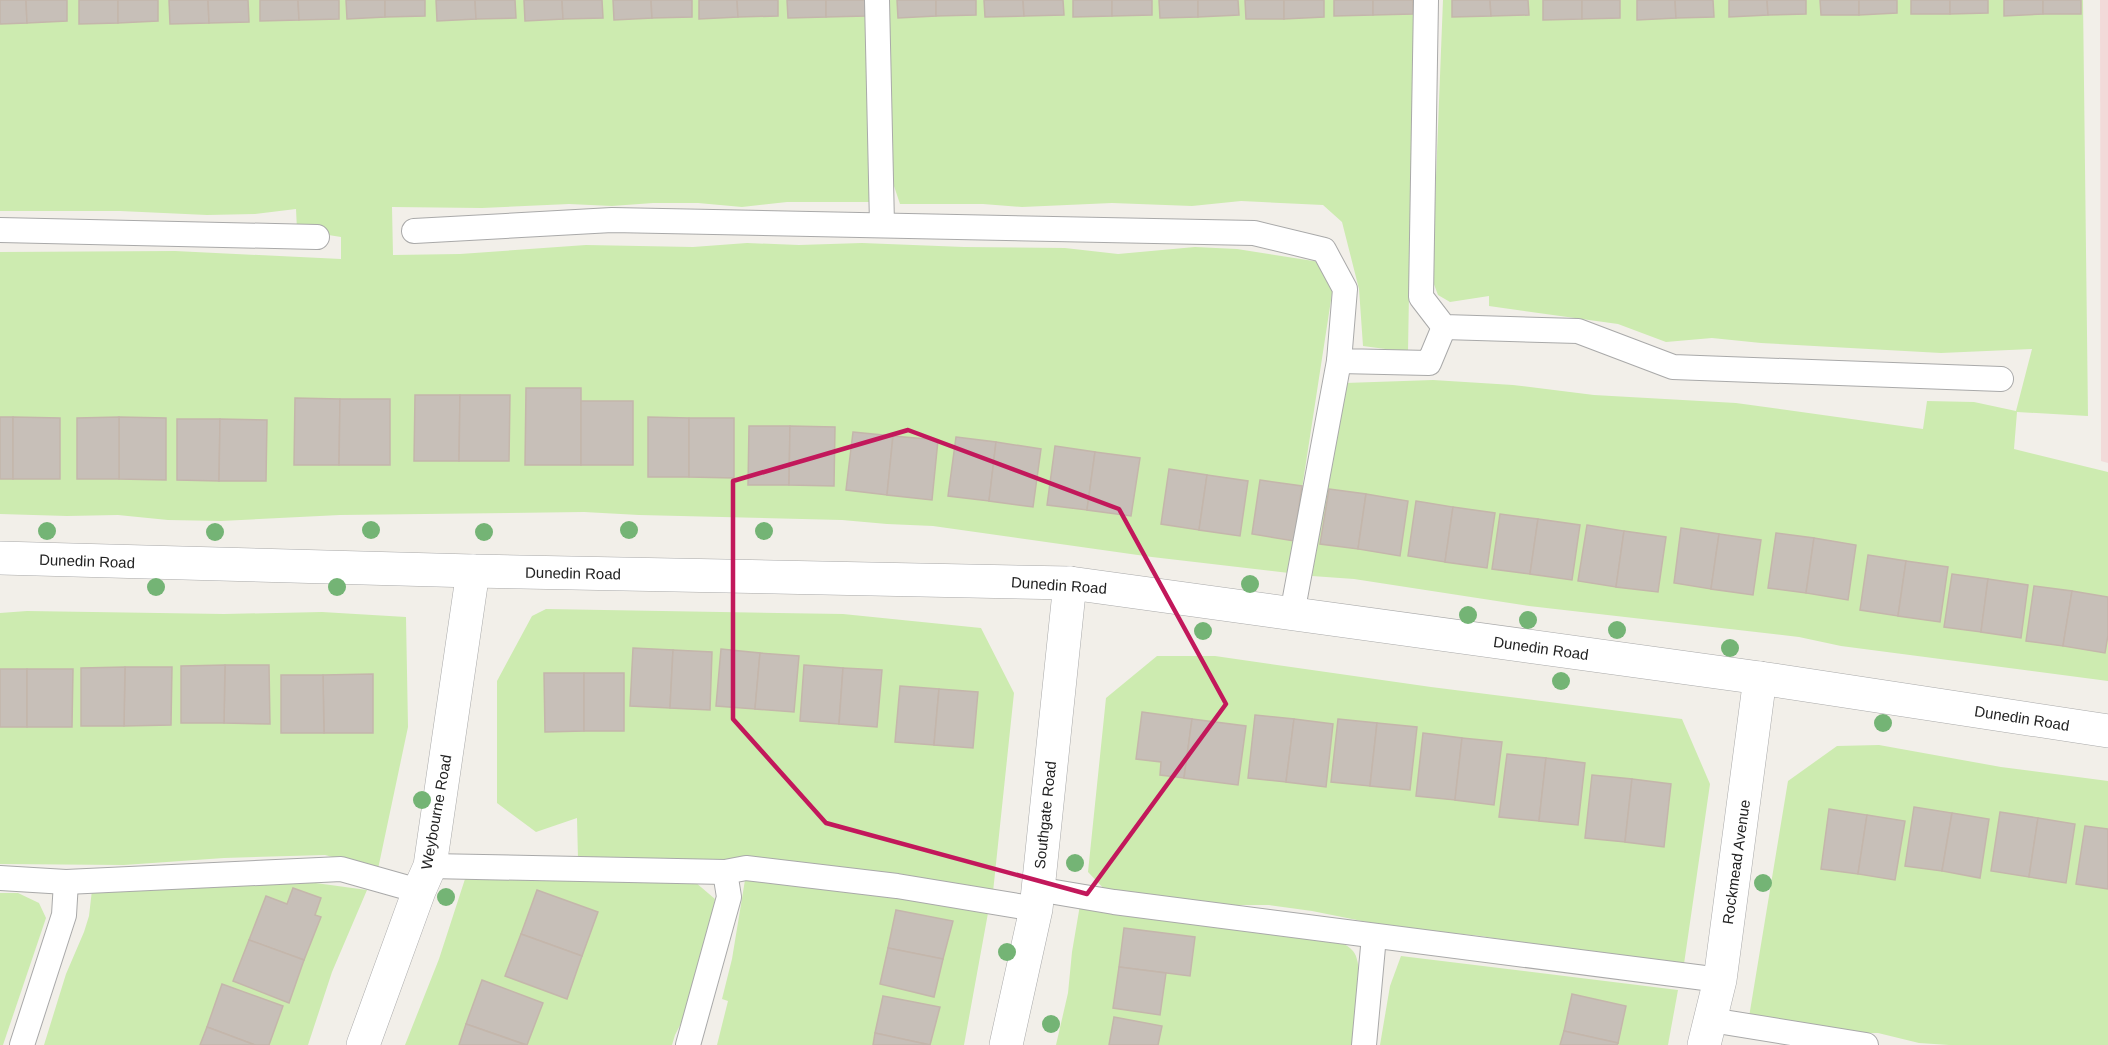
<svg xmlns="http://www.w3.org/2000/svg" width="2108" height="1045" font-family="Arial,sans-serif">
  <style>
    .commercial { fill: #f2dad9 }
    .grass { fill: #cdebb0 }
    .building { fill: #c7bfb8; stroke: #c4b6ab; stroke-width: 1.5 }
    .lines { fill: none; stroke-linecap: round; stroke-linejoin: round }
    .lane-casing { stroke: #a9a9a9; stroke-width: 26 }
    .street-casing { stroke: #a9a9a9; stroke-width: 34 }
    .lane { stroke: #fff; stroke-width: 24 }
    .street { stroke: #fff; stroke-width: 33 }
    .tree { fill: #74b475 }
    .marked { fill: none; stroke: #c2185b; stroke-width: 4.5; stroke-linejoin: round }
    .labels { text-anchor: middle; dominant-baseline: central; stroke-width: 5; stroke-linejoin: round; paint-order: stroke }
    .street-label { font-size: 15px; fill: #222; stroke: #fff }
  </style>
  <rect width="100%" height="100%" fill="#f2efe9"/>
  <!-- commercial -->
  <path class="commercial" d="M2100,0h8v463l-7,-2z"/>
  <!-- grass -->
  <g class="grass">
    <path d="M0,0h870l3,202h-86l-45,5 -44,-4h-45l-41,3 -43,-2 -87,4 -90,-1 1,48 67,-1 126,-9 107,2 54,-4 52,2 63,-2 102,4 101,1 53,6 77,-7 42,2 83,13 13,25 -44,286 -137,-16 -219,-31 -46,-2 -45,-4 -203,-5 -55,-3 -244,3 -119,6 -53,-1 -50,-5 -51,1 -67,-2v-262l175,-1 166,8v-22l-44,-7 -1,-21 -41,5 -48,1 -87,-4h-120z"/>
    <path d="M889,0h525l-6,352 -45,-6 -4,-57 -17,-67 -19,-17 -82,-4 -49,5 -80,-3 -90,4 -39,-3h-83l-9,-27z"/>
    <path d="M1443,0h640l5,416 -71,-4 -3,37 94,23v209l-267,-35 -42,-9 -270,-31 -175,-27 -42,-3 33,-193 88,-3 80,5 81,10 142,8 187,26 4,-28 47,1 42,9 16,-62 -91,4 -180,-10 -49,-5 -46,4 -48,-18 -129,-18v-10l-39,6 -12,-7 -6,-16z"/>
    <path d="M546,609l297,5 138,14 33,65 -21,199 -244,-32 -171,-1 -1,-41 -41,14 -39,-29v-122l35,-65z"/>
    <path d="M27,611l197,3 98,-2 84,5 2,110 -30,142 -53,-14 -101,3 -100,7 -124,-1v-251z"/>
    <path d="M1157,656h58l216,31 251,32 28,65 -26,180 -118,-14 -85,-14 -89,-9 -80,-16 -43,-6h-39l-123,-13 -19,-20 18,-174z"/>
    <path d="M1879,745l122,22 107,14v264h-159l-30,-2 -41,-10h-44l-85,-16 39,-236 49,-35z"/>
    <path d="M465,879l230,3 20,17 -20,97 -20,39 -3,10h-267l34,-86z"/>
    <path d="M745,880l131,12 112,21 -24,132h-247l11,-44 -6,-2 10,-40z"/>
    <path d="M301,881l66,9 -35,82 -24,73h-264l22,-71 18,-42 5,-16 3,-26z"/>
    <path d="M0,893h18l21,10 7,15 -43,127h-3z"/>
    <path d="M1080,905l248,33c9,3 18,5 25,13 13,15 1,74 0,94h-297l12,-52 4,-41z"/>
    <path d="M1401,956l277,34 -10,55h-288l10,-59z"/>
  </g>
  <!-- building -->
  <g class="building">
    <path d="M0,0h26l1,23 -27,1z"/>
    <path d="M26,0h41v21l-40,2z"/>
    <path d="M79,0h39v23l-39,1z"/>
    <path d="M118,0h40v21l-40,2z"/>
    <path d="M169,0h39l1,23 -39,1z"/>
    <path d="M208,0h40l1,22 -40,1z"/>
    <path d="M260,0h38l1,20 -39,1z"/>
    <path d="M298,0h41v19l-40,1z"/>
    <path d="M346,0h39v17l-38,2z"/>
    <path d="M385,0h40v16l-40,1z"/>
    <path d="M436,0h39l1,19 -39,2z"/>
    <path d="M475,0h40l1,18 -40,1z"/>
    <path d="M524,0h38l1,19 -38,2z"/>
    <path d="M562,0h40l1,18 -40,1z"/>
    <path d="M613,0h38l1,18 -38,2z"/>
    <path d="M651,0h41v17l-40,1z"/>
    <path d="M699,0h38l1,17 -39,2z"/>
    <path d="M737,0h41v16l-40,1z"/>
    <path d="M787,0h39v17l-38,1z"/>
    <path d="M826,0h40v16l-40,1z"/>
    <path d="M897,0h39v16l-38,2z"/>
    <path d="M936,0h40v15l-40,1z"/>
    <path d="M984,0h39l1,16 -39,1z"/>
    <path d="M1023,0h40l1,15 -40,1z"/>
    <path d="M1073,0h39v16l-39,1z"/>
    <path d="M1112,0h40v15l-40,1z"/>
    <path d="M1159,0h39v17l-38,1z"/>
    <path d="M1198,0h40l1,15 -41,2z"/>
    <path d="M1245,0h39v19h-38z"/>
    <path d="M1284,0h40v17l-40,2z"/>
    <path d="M1334,0h39v15l-39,1z"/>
    <path d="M1373,0h40v14l-40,1z"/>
    <path d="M1452,0h38l1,16 -39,1z"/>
    <path d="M1490,0h38l1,15 -38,1z"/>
    <path d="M1543,0h39v19l-39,1z"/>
    <path d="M1582,0h38v18l-38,1z"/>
    <path d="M1637,0h38l1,18 -39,2z"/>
    <path d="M1675,0h38l1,17 -38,1z"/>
    <path d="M1729,0h38l1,15 -39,2z"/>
    <path d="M1767,0h39v14l-38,1z"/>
    <path d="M1820,0h39v15h-38z"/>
    <path d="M1859,0h38v13l-38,2z"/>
    <rect x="1911" y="0" width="39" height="14"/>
    <path d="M1950,0h38v13l-38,1z"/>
    <path d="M2004,0h39v14l-39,2z"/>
    <rect x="2043" y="0" width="38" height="14"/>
    <path d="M526,388h55v77h-56z"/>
    <path d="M415,395h45l-1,66h-45z"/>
    <path d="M460,395h50l-1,66h-50z"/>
    <path d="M295,398l45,1 -1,66h-45z"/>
    <path d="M340,399h50v66h-51z"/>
    <rect x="581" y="401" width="52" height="64"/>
    <rect x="0" y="417" width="13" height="62"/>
    <path d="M13,417l47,1v61h-47z"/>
    <path d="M119,417l47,1v62l-47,-1z"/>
    <path d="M119,417v62h-42v-61z"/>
    <path d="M648,417l41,1v59h-41z"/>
    <path d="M689,418h45v60l-45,-1z"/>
    <path d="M177,419h43l-1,62 -42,-1z"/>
    <path d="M220,419l47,1 -1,61h-47z"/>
    <path d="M749,426h41l-1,59h-41z"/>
    <path d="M790,426l45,1 -1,59 -45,-1z"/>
    <path d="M853,432l40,4 -6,59 -41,-5z"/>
    <path d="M893,436l45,4 -6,60 -45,-5z"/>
    <path d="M956,437l40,5 -7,59 -41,-5z"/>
    <path d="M996,442l45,7 -8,58 -44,-6z"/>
    <path d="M1055,446l40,6 -8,58 -40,-5z"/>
    <path d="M1095,452l45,6 -9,58 -44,-6z"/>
    <path d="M1169,469l38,6 -8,55 -38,-6z"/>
    <path d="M1207,475l41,6 -8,55 -41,-6z"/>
    <path d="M1260,480l42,6 -8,55 -42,-7z"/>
    <path d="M1329,489l37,5 -8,55 -38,-5z"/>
    <path d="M1366,494l42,7 -8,55 -42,-7z"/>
    <path d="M1416,501l37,6 -8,55 -37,-6z"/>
    <path d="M1453,507l42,6 -8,55 -42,-6z"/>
    <path d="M1500,514l38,5 -8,55 -38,-5z"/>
    <path d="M1538,519l42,6 -8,55 -42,-6z"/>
    <path d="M1587,525l37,6 -8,56 -38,-6z"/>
    <path d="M1681,528l38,6 -8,55 -37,-6z"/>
    <path d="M1624,531l42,6 -8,55 -42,-5z"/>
    <path d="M1776,533l38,5 -8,55 -38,-5z"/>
    <path d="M1719,534l42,6 -8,55 -42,-6z"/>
    <path d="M1814,538l42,7 -8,55 -42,-7z"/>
    <path d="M1868,555l38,6 -8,55 -38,-6z"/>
    <path d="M1906,561l42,6 -8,55 -42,-6z"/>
    <path d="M1952,574l36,5 -7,53 -37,-5z"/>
    <path d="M1988,579l40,6 -7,53 -40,-6z"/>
    <path d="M2034,586l38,5 -9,55 -37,-5z"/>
    <path d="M2072,591l36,6v38l-3,18 -42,-7z"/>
    <path d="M633,648l40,2 -3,58 -40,-2z"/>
    <path d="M721,649l39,4 -5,56 -39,-3z"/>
    <path d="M673,650l39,2 -2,58 -40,-2z"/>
    <path d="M760,653l39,3 -5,56 -39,-3z"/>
    <path d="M225,665h44l1,59 -46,-1z"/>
    <path d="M225,665l-1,58h-43v-57z"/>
    <path d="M804,665l39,3 -4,56 -39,-3z"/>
    <path d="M125,667h47l-1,58 -47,1z"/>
    <path d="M125,667l-1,59h-43v-58z"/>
    <path d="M843,668l39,2 -5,57 -38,-3z"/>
    <rect x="0" y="669" width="27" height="58"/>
    <path d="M27,669h46l-1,58h-45z"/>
    <path d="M544,673h40v58l-39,1z"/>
    <rect x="584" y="673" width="40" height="58"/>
    <path d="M373,674v59h-49l-1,-58z"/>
    <path d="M281,675h42l1,58h-43z"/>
    <path d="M900,686l39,3 -5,56 -39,-3z"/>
    <path d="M939,689l39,3 -5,56 -39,-3z"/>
    <path d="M1142,712l50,7 -8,59 -24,-3 1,-13 -25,-3z"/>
    <path d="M1255,715l39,4 -8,63 -38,-4z"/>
    <path d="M1192,719l54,7 -8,59 -54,-7z"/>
    <path d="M1294,719l39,5 -7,63 -40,-5z"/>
    <path d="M1338,719l39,4 -7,63 -39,-4z"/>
    <path d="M1377,723l40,4 -7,63 -40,-4z"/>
    <path d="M1423,733l39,5 -7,62 -39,-4z"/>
    <path d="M1462,738l40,4 -8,63 -39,-5z"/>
    <path d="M1507,754l39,4 -7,63 -40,-4z"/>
    <path d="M1546,758l39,5 -7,62 -39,-4z"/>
    <path d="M1592,775l40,4 -7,63 -40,-4z"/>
    <path d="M1632,779l39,5 -7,63 -39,-5z"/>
    <path d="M1914,807l38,6 -10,58 -37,-5z"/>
    <path d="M1829,809l38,6 -9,59 -37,-5z"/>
    <path d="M2000,812l38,6 -9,59 -38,-6z"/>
    <path d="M1952,813l37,6 -9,59 -38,-7z"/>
    <path d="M1867,815l38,6 -10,59 -37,-6z"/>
    <path d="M2038,818l37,6 -9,59 -37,-6z"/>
    <path d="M2085,826l23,3v60l-32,-5z"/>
    <path d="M293,888l28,10 -6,17 6,2 -17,43 -55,-20 17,-44 21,8z"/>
    <path d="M537,890l61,22 -16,44 -61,-22z"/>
    <path d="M896,910l57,11 -10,38 -55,-11z"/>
    <path d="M1124,928l71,9 -5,39 -71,-9z"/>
    <path d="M521,934l61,22 -15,43 -62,-23z"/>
    <path d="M249,940l55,20 -15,43 -56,-22z"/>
    <path d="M888,948l55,11 -9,38 -54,-13z"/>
    <path d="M1119,967l47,6 -6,42 -47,-7z"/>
    <path d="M482,980l61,23 -16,42 -61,-21z"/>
    <path d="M222,984l61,22 -14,39h-14l-48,-18z"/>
    <path d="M1572,994l54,12 -8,37 -54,-12z"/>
    <path d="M883,996l57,11 -10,38 -55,-12z"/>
    <path d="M1114,1017l48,9 -4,19h-49z"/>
    <path d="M466,1024l60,21h-67z"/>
    <path d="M207,1027l48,18h-55z"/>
    <path d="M1564,1031l54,12 -1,2h-57z"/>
    <path d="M875,1033l55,12h-57z"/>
  </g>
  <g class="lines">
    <!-- lane casing -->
    <g class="lane-casing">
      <g id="lane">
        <path d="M877,0l5,224"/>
        <path d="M1426,0l-5,297 23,30 134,4 95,36 328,12"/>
        <path d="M0,230l317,7"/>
        <path d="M414,231l198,-11 642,13 70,17 21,39 -6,72 90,2 15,-36"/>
        <path d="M1292,614l47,-253"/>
        <path d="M430,866l295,6 21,-4 151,18 139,23"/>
        <path d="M0,878l66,4 275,-13 78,22"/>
        <path d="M1037,889l77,13 606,78"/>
        <path d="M1711,1020l155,25"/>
        <path d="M22,1045l42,-130 2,-33"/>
        <path d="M688,1045l41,-148 -4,-25"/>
        <path d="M1364,1045l10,-109"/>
      </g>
    </g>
    <!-- street casing -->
    <g class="street-casing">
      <g id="street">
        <path d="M0,558l473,13 597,12 690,95 348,53"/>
        <path d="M363,1045l56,-154 11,-25 43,-295"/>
        <path d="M1006,1045l30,-136 34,-326"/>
        <path d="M1704,1045l16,-65 40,-302"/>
      </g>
    </g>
    <!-- lane -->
    <use href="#lane" class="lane"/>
    <!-- street -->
    <use href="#street" class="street"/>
  </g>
  <!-- trees -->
  <g class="tree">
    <circle cx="371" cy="530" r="9"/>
    <circle cx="629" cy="530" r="9"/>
    <circle cx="47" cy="531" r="9"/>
    <circle cx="764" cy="531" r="9"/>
    <circle cx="215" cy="532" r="9"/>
    <circle cx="484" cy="532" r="9"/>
    <circle cx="1250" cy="584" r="9"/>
    <circle cx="156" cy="587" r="9"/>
    <circle cx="337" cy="587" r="9"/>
    <circle cx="1468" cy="615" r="9"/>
    <circle cx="1528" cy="620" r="9"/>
    <circle cx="1617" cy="630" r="9"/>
    <circle cx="1203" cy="631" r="9"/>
    <circle cx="1730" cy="648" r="9"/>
    <circle cx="1561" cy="681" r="9"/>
    <circle cx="1883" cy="723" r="9"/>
    <circle cx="422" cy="800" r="9"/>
    <circle cx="1075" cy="863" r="9"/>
    <circle cx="1763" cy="883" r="9"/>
    <circle cx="446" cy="897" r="9"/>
    <circle cx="1007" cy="952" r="9"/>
    <circle cx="1051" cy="1024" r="9"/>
  </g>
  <!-- marked area -->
  <path class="marked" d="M908,430l211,79 107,195 -139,190 -261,-71 -93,-104v-238z"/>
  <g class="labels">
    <!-- street labels -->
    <g class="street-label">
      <text transform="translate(87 561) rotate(2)">Dunedin Road</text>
      <text transform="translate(573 573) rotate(1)">Dunedin Road</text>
      <text transform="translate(1059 585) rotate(4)">Dunedin Road</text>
      <text transform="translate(1541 648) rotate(8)">Dunedin Road</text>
      <text transform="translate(2022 718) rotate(9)">Dunedin Road</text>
      <text transform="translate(436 812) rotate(-80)">Weybourne Road</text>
      <text transform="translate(1045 815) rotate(-84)">Southgate Road</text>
      <text transform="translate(1736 862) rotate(-82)">Rockmead Avenue</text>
    </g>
  </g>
</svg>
